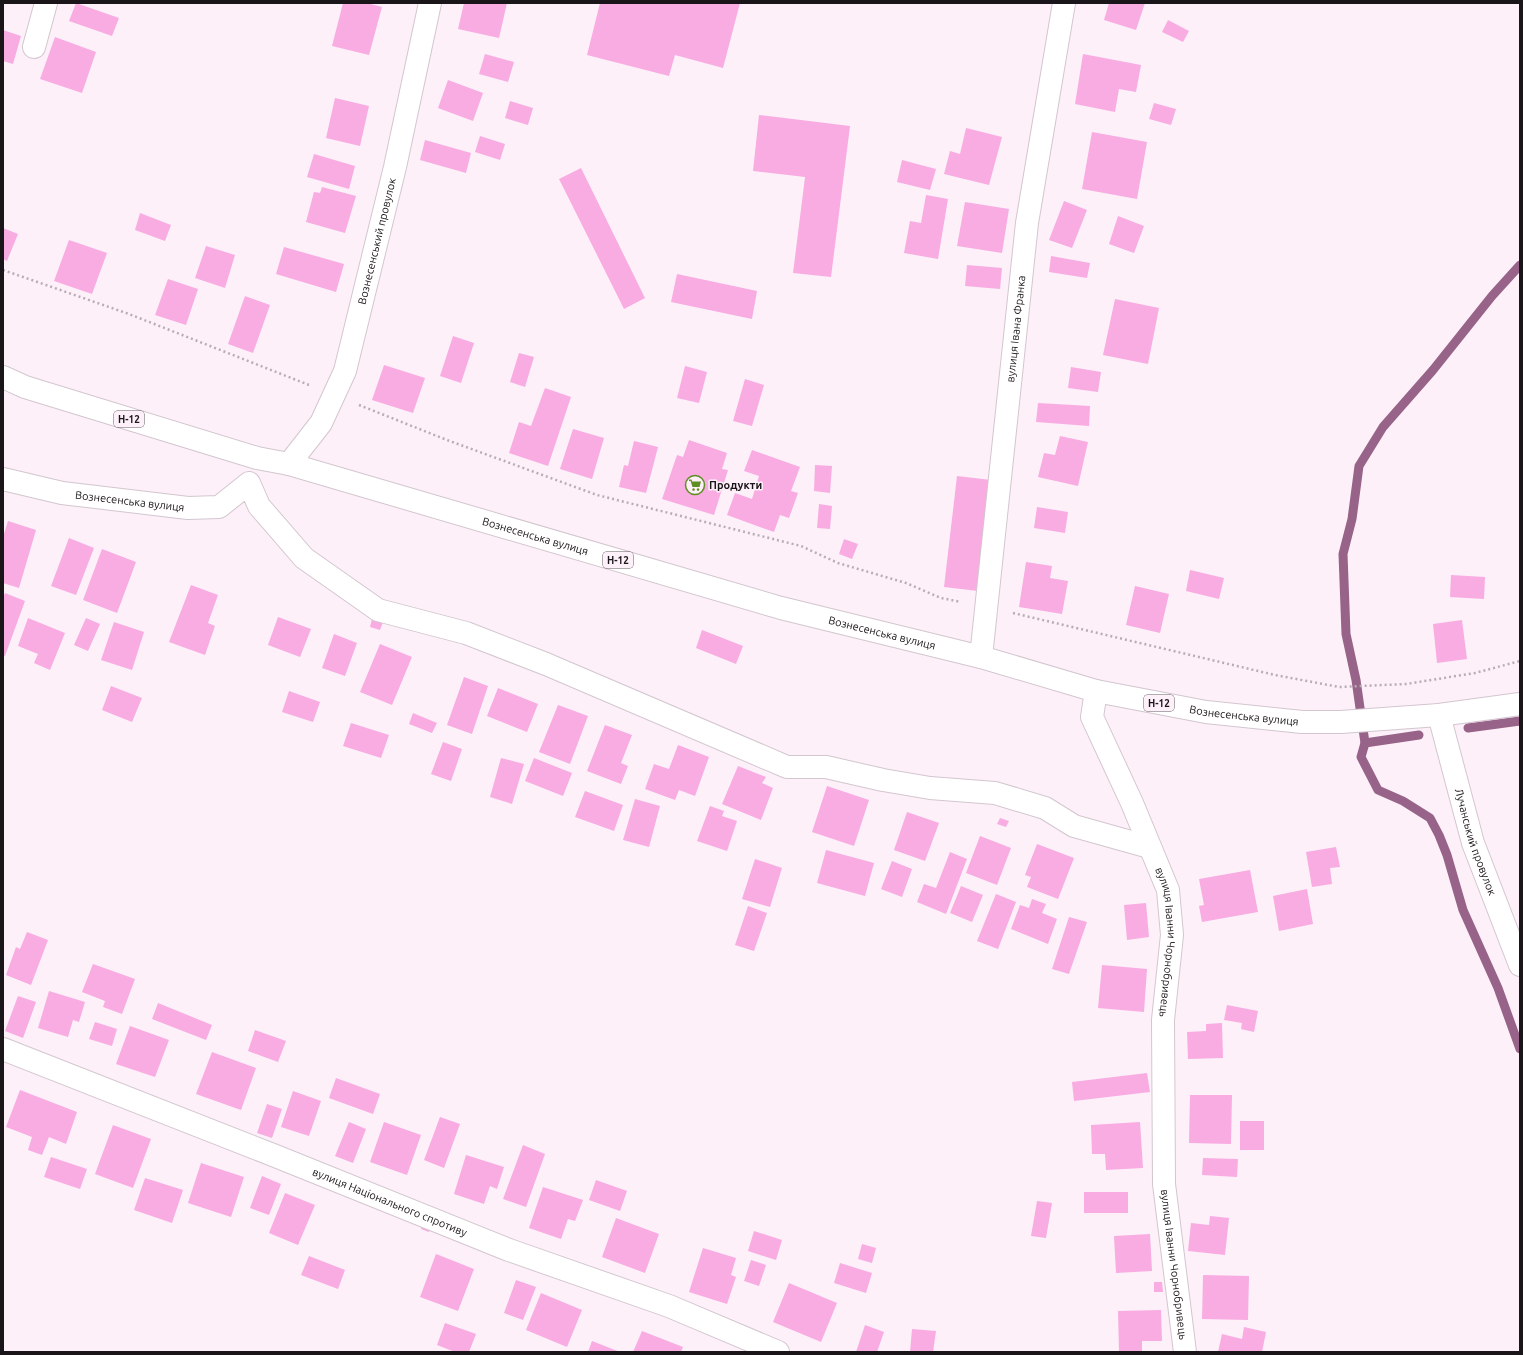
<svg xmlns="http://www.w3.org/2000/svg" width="1523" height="1355" font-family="Ubuntu,sans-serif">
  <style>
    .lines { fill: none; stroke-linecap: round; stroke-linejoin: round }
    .stream { stroke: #976388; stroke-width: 9 }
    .building { fill: #f8ace2 }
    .minor-casing { stroke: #d3c6cf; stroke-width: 24 }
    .major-casing { stroke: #d3c6cf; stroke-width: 24 }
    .path { stroke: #b8adb5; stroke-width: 2.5; stroke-dasharray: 2 3; stroke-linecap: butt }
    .minor { stroke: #fff; stroke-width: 22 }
    .major { stroke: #fff; stroke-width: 22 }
    .labels { text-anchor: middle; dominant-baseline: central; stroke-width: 3; stroke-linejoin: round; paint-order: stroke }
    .shield { fill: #fdf0f9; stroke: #5e575c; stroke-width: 1 }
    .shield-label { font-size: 10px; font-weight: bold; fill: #1a1518 }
    .street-label { font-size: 11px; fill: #1a1518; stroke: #fdf0f9 }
    .poi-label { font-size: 11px; font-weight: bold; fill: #1a1518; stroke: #fdf0f9; text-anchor: start }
  </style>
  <rect width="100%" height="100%" fill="#fdf0f9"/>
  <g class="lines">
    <!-- stream -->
    <g class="stream">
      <path d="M1520,265l-28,31 -59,74 -50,57 -24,39 -7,53 -9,35 3,80 10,46 9,63 -4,14 17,33 25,11 27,17 9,17 8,20 16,55 35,78 22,61"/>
      <path d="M1468,728l52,-7"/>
      <path d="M1365,743l54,-8"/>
    </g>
  </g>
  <!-- building -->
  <g class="building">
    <path d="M76,3l43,15 -7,18 -43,-15z"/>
    <path d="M343,3h24l15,4 -13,48 -37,-9z"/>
    <path d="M464,3h43l-8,35 -41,-9z"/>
    <path d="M600,3h140l-17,65 -48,-13 -6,21 -82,-21z"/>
    <path d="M1109,3h36l-9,27 -32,-10z"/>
    <path d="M1168,20l21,11 -6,11 -21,-10z"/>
    <path d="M3,30l18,6 -8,28 -10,-3z"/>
    <path d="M55,37l41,15 -14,41 -42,-14z"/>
    <path d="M485,54l29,8 -6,20 -29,-8z"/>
    <path d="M1083,54l58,11 -5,27 -17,-3 -4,23 -40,-8z"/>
    <path d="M448,80l35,13 -10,28 -35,-13z"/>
    <path d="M335,98l34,8 -9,40 -34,-8z"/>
    <path d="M510,101l23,7 -5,17 -23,-7z"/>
    <path d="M1154,103l22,6 -5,16 -22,-6z"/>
    <path d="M759,115l91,11 -19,151 -38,-4 12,-96 -52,-6z"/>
    <path d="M966,128l36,9 -13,48 -45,-11 6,-23 10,3z"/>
    <path d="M1092,132l55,10 -10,57 -55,-10z"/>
    <path d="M480,136l25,8 -5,16 -25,-8z"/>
    <path d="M425,140l46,13 -5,20 -46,-13z"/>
    <path d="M314,154l41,12 -6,23 -42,-12z"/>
    <path d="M902,160l34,9 -6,21 -33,-8z"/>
    <path d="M581,168l64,130 -21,11 -65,-130z"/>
    <path d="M322,187l34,9 -11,37 -39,-11 8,-30 6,1z"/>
    <path d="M926,195l22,4 -10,60 -34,-6 6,-32 11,2z"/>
    <path d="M1064,201l23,9 -15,38 -23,-8z"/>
    <path d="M965,202l44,7 -7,44 -45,-7z"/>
    <path d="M140,213l31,12 -6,16 -30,-11z"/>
    <path d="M1118,216l26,10 -10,27 -25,-9z"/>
    <path d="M3,228l15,6 -11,27 -4,-2z"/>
    <path d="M69,240l38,13 -15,41 -38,-13z"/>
    <path d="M206,246l29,9 -10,33 -30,-10z"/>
    <path d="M284,247l60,17 -8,28 -60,-18z"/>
    <path d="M1051,256l39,7 -3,15 -38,-6z"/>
    <path d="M967,265l35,3 -2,21 -35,-3z"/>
    <path d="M677,274l80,17 -5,28 -81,-17z"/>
    <path d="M168,279l30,10 -12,36 -31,-10z"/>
    <path d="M245,296l25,9 -17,48 -25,-9z"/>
    <path d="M1115,299l44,9 -11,56 -45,-9z"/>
    <path d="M453,336l21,7 -13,40 -21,-7z"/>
    <path d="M519,353l15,4 -9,30 -15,-5z"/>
    <path d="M384,365l41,13 -12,35 -41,-13z"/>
    <path d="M685,366l22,6 -8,31 -22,-5z"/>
    <path d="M1071,367l30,5 -3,20 -30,-4z"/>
    <path d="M745,379l19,6 -12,41 -19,-5z"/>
    <path d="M545,388l26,9 -23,69 -39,-13 10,-31 12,4z"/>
    <path d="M1038,403l52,3 -1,20 -53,-4z"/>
    <path d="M573,429l31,9 -12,41 -32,-10z"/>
    <path d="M1060,436l28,6 -10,44 -40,-9 6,-24 11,2z"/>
    <path d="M689,440l38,13 -5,16 6,1 -14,45 -52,-16 15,-44 6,2z"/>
    <path d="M634,441l24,6 -12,46 -27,-6 5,-22 4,1z"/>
    <path d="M752,450l48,17 -9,24 7,2 -9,25 -9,-3 -6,17 -47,-17 8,-22 17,6 7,-23 -15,-5z"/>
    <path d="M815,465l17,1 -2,27 -16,-2z"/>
    <path d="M957,476l34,4 -13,111 -34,-4z"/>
    <path d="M819,504l13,2 -2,23 -13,-1z"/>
    <path d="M1037,507l31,5 -3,21 -31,-5z"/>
    <path d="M8,521l28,9 -17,58 -16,-5v-46z"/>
    <path d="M69,538l25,10 -18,47 -25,-9z"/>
    <path d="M844,539l14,5 -6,15 -13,-5z"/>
    <path d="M102,549l34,13 -19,51 -34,-13z"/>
    <path d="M1026,562l26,4 -2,12 18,3 -6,33 -43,-7z"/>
    <path d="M1190,570l34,8 -5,21 -33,-8z"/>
    <path d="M1451,575l34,2 -1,22 -34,-2z"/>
    <path d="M191,585l27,10 -10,28 7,3 -10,29 -36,-13z"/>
    <path d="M1135,586l34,8 -9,39 -34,-8z"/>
    <path d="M5,593l20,8 -20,55 -2,-1v-57z"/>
    <path d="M278,617l33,12 -11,28 -32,-12z"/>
    <path d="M28,618l37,15 -15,37 -16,-7 4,-9 -20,-8z"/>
    <path d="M86,618l14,6 -12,27 -14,-6z"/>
    <path d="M372,619l11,3 -3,8 -10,-3z"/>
    <path d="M1462,620l5,39 -30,4 -4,-39z"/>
    <path d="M114,622l30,10 -12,38 -31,-10z"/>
    <path d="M702,630l41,16 -7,18 -40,-16z"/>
    <path d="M334,634l23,9 -12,33 -23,-8z"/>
    <path d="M380,644l32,13 -20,48 -32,-13z"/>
    <path d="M464,677l24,9 -16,48 -25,-9z"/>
    <path d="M111,686l31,12 -10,24 -30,-12z"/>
    <path d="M498,688l40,16 -11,28 -40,-16z"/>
    <path d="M289,691l31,11 -7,20 -31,-10z"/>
    <path d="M558,705l30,11 -18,48 -31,-12z"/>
    <path d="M413,713l24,10 -5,10 -23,-9z"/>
    <path d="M351,723l38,12 -8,23 -38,-12z"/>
    <path d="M605,725l27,10 -11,28 7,3 -7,18 -34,-13z"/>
    <path d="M443,742l19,7 -11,32 -20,-7z"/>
    <path d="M678,745l31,12 -14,39 -16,-6 -4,10 -30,-11 9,-25 15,5z"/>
    <path d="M501,758l23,6 -12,40 -22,-7z"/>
    <path d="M534,758l38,15 -9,23 -38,-15z"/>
    <path d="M738,766l28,11 -4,6 11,5 -12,32 -39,-16z"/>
    <path d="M827,786l42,14 -15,46 -42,-14z"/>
    <path d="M585,791l38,14 -9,26 -39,-14z"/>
    <path d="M635,799l25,7 -11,41 -26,-7z"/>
    <path d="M710,806l14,5 -2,5 15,5 -10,30 -30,-10z"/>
    <path d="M907,812l32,11 -14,38 -31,-11z"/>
    <path d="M1000,818l9,3 -3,6 -9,-3z"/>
    <path d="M980,836l31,12 -14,37 -31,-12z"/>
    <path d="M1037,844l37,14 -16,41 -31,-12 4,-10 -6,-2z"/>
    <path d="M1336,847l4,20 -10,1 2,16 -20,3 -6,-35z"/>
    <path d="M826,850l48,13 -9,33 -48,-13z"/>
    <path d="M950,852l17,7 -21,55 -29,-12 7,-18 12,4z"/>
    <path d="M755,859l27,9 -12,39 -28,-8z"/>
    <path d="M892,861l20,8 -10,28 -21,-8z"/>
    <path d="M1250,870l8,42 -56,10 -3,-16 5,-1 -5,-26z"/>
    <path d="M961,886l22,9 -11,27 -22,-9z"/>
    <path d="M1307,889l6,35 -34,7 -6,-35z"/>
    <path d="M996,894l20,8 -18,47 -21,-8z"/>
    <path d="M1032,899l14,5 -4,9 15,6 -9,25 -37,-15 9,-24 9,3z"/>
    <path d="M1146,903l3,34 -22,3 -3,-35z"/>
    <path d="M748,906l19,7 -13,38 -19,-6z"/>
    <path d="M1069,917l18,5 -18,52 -17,-5z"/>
    <path d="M27,932l21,8 -17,45 -25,-10 10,-28 4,2z"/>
    <path d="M93,964l42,15 -13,35 -19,-7 2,-6 -23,-9z"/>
    <path d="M1102,965l45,4 -3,43 -46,-4z"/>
    <path d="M49,991l36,11 -6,20 -6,-2 -5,17 -30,-9z"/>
    <path d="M18,996l18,6 -13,36 -18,-7z"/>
    <path d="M158,1003l54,22 -6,15 -54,-21z"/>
    <path d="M1227,1005l31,6 -4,21 -13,-3 1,-6 -18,-3z"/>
    <path d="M95,1022l22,7 -5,17 -23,-7z"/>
    <path d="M1222,1023l1,35 -35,1 -1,-27 19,-1v-7z"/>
    <path d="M130,1026l39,14 -14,37 -39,-13z"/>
    <path d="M255,1030l31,11 -8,21 -30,-11z"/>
    <path d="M212,1052l44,16 -15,42 -45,-16z"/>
    <path d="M1147,1073l3,19 -76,9 -2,-19z"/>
    <path d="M336,1078l44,16 -7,20 -44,-16z"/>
    <path d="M20,1090l57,22 -11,32 -17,-7 -7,18 -14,-5 4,-13 -26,-10z"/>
    <path d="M293,1091l28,10 -12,35 -28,-9z"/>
    <path d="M1190,1095h42l-1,49 -42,-1z"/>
    <path d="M267,1104l15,5 -10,29 -15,-5z"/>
    <path d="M440,1117l20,7 -16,44 -20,-8z"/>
    <rect x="1240" y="1121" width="24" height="29"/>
    <path d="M349,1122l17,7 -13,34 -18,-7z"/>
    <path d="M384,1122l37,13 -14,40 -37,-13z"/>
    <path d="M1140,1122l3,46 -37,2 -1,-16h-13l-1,-29z"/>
    <path d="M113,1125l38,14 -18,49 -38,-14z"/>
    <path d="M523,1145l22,9 -19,53 -23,-8z"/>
    <path d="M466,1155l38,12 -7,22 -7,-3 -6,18 -30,-10z"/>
    <path d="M51,1157l36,12 -7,20 -36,-12z"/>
    <path d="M1203,1158l35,1 -1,18 -35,-2z"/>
    <path d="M201,1163l43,14 -13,40 -43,-14z"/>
    <path d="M262,1176l19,8 -12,31 -19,-7z"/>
    <path d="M145,1178l38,12 -11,33 -38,-13z"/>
    <path d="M596,1180l31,11 -7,20 -31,-11z"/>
    <path d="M543,1187l40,13 -8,21 -7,-2 -7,20 -32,-11z"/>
    <rect x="1084" y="1192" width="44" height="21"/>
    <path d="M285,1193l30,12 -17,40 -29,-12z"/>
    <path d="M1037,1201l15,2 -6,35 -15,-2z"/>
    <path d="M1210,1216l19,2 -4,37 -37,-4 3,-28 18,2z"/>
    <path d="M616,1218l43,16 -14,39 -43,-16z"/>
    <path d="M423,1223l8,4 -2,5 -8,-3z"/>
    <path d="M754,1231l28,9 -6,20 -28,-9z"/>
    <path d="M1150,1234l2,37 -36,2 -2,-37z"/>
    <path d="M862,1244l14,4 -4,15 -14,-4z"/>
    <path d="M703,1248l33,10 -5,17 5,2 -9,27 -38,-12z"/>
    <path d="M436,1254l38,15 -16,42 -38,-14z"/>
    <path d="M309,1256l36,14 -7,19 -37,-14z"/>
    <path d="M751,1260l15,5 -7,21 -15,-5z"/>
    <path d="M840,1263l32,10 -6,20 -32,-10z"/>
    <path d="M1203,1275l46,1 -1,44 -46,-1z"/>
    <path d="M516,1280l20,7 -13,33 -19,-7z"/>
    <path d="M1154,1282h8l1,10h-9z"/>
    <path d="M789,1283l48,20 -16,39 -48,-20z"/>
    <path d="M541,1293l41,17 -15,37 -41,-17z"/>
    <path d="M1161,1310l1,31h-20v11h-23l-1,-41z"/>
    <path d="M445,1323l31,11 -7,18h-14l-18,-7z"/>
    <path d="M865,1325l19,7 -7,20h-21z"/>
    <path d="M1244,1327l22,5 -4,20h-44l4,-18 20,5z"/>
    <path d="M912,1329l24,2 -3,21h-23z"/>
    <path d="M642,1331l41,16 -2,5h-48z"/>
    <path d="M592,1341l28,11h-32z"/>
  </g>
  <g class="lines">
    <!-- minor casing -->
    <g class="minor-casing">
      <g id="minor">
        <path d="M34,47l12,-44"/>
        <path id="s1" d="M289,464l32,-41 24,-52 50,-204 35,-164"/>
        <path id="s2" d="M3,479l59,14 126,15 31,-1 30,-24 10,23 45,52 74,52 88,23 80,31 241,103h39l57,13 47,8 65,5 50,15 29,18 75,21"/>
        <path id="s3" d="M981,657l46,-434 37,-220"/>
        <path id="s4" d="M1096,691l-4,26 40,86 36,87 4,45 -9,85 1,164 21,168"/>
        <path id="s5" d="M1439,715l34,128 47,122"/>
        <path id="s6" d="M3,1049l270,106 236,95 160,56 109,46"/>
      </g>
    </g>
    <!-- major casing -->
    <g class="major-casing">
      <g id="major">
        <path id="s7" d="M3,377l22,10 232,71 32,6 492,144 200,49 115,34 110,21 96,10h39l98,-7 81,-11"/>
      </g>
    </g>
    <!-- path -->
    <g class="path">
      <path d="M3,270l126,44 180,71"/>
      <path d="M359,405l88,35 150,55 204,51 37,17 68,20 35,15 20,4"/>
      <path d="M1013,613l262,62 64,12 67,-3 69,-11 45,-12"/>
    </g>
    <!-- minor -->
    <use href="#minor" class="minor"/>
    <!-- major -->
    <use href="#major" class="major"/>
  </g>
  <!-- icons -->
  <defs>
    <g id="supermarket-ring" transform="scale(1)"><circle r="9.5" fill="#fdf0f9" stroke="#5f8e22" stroke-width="1.5"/><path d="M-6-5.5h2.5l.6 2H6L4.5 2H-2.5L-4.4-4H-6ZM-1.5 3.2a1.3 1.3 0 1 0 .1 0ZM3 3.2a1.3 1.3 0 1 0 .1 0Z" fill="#5f8e22"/></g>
  </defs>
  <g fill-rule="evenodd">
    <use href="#supermarket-ring" x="695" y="485"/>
  </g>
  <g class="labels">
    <!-- shield labels -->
    <g class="shield">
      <rect x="114" y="411" width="30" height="16" rx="3"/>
      <rect x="603" y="552" width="30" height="16" rx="3"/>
      <rect x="1144" y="695" width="30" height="16" rx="3"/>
    </g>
    <g class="shield-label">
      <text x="129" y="419">Н-12</text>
      <text x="618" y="560">Н-12</text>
      <text x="1159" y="703">Н-12</text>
    </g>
    <!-- street labels -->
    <g class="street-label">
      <text stroke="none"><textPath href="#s1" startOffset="243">Вознесенський провулок</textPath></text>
      <text stroke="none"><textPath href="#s3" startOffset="330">вулиця Івана Франка</textPath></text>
      <text stroke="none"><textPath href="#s2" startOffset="129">Вознесенська вулиця</textPath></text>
      <text stroke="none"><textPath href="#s7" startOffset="556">Вознесенська вулиця</textPath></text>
      <text stroke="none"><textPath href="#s7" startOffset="916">Вознесенська вулиця</textPath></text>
      <text stroke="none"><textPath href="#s7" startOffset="1288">Вознесенська вулиця</textPath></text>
      <text stroke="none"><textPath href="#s5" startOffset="132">Лучанський провулок</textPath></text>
      <text stroke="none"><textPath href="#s4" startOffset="267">вулиця Іванни Чорнобривець</textPath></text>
      <text stroke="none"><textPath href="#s6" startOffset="416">вулиця Національного спротиву</textPath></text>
      <text stroke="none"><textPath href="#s4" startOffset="591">вулиця Іванни Чорнобривець</textPath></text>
    </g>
    <!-- poi labels -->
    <g class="poi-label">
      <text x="709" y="485">Продукти</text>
    </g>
  </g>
  <!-- border -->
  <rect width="1523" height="1355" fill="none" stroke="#1a1518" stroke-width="8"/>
</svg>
